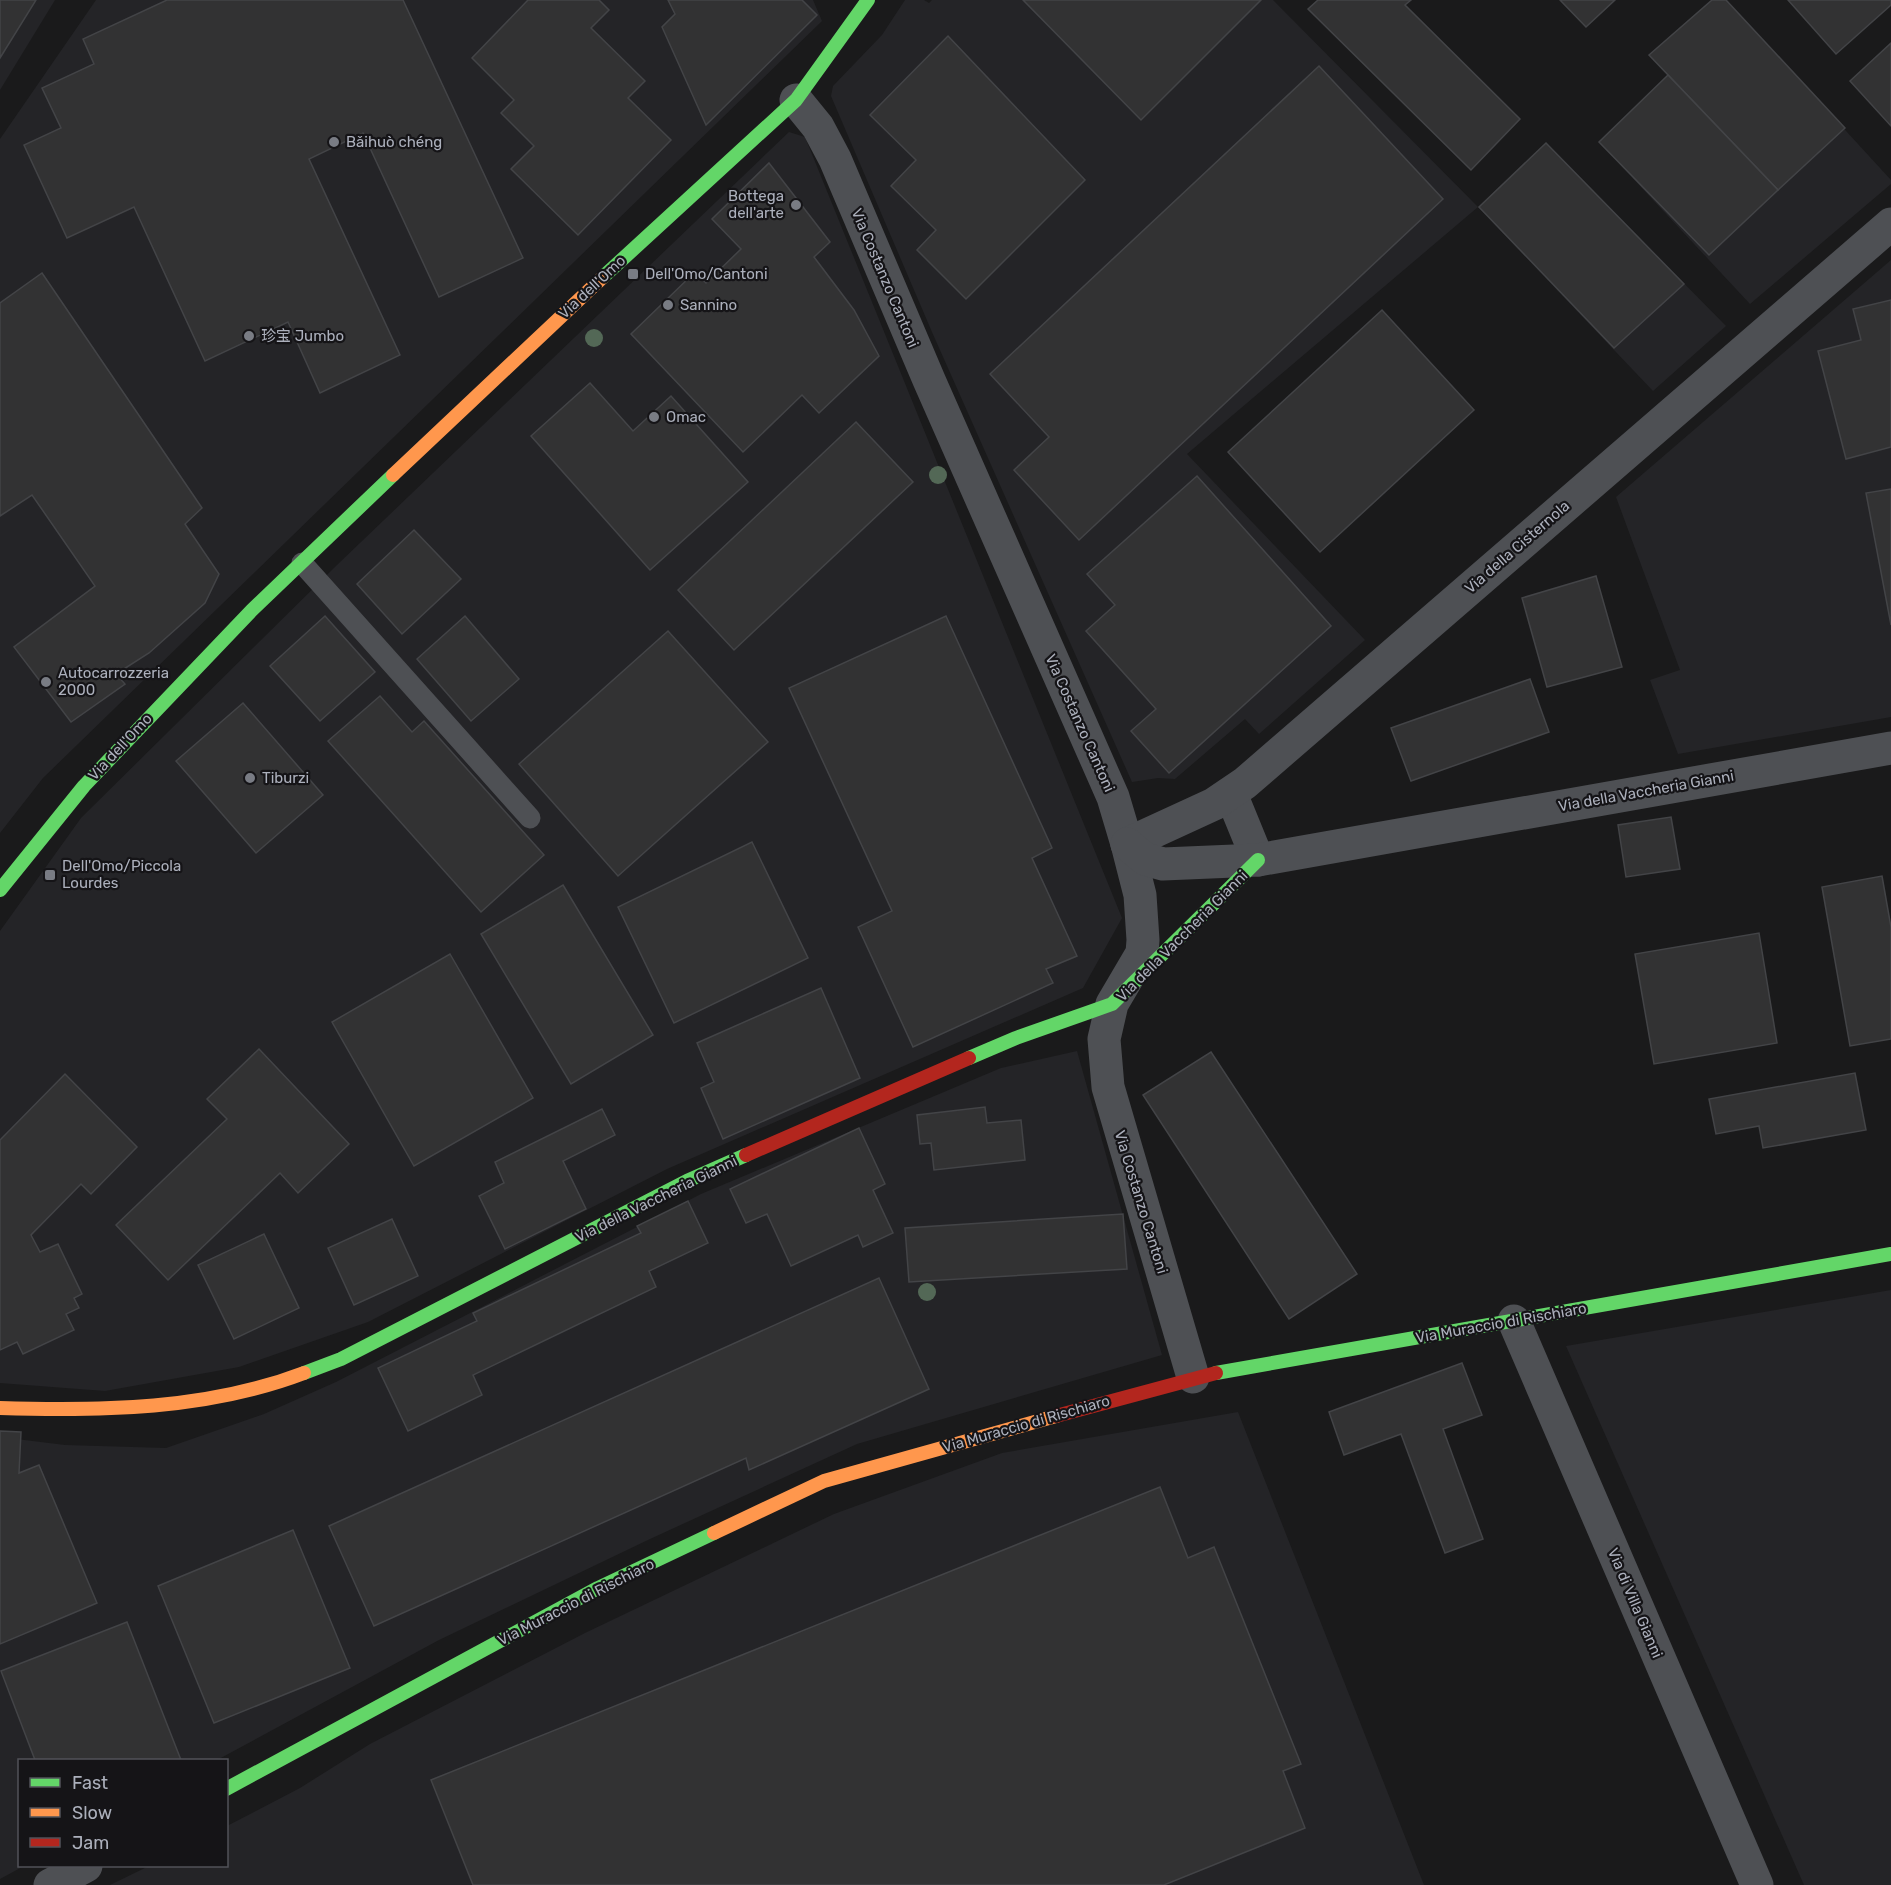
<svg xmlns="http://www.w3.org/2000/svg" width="1891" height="1885" font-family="Rubik,'Noto Sans SC',sans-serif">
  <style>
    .built { fill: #242427 }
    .building { fill: #323233; stroke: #434447; stroke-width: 1.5 }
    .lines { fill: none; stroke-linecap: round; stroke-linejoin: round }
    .lane { stroke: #4e5054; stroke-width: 21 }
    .street { stroke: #4e5054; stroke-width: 33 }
    .fast { stroke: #63d668; stroke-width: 14 }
    .slow { stroke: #ff974d; stroke-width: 14 }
    .jam { stroke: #b3261e; stroke-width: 14 }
    .tree { fill: #536856 }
    .poi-dot { fill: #797c84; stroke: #151417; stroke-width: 2 }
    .labels { text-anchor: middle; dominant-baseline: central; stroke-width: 4.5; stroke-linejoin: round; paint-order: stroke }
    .poi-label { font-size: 15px; fill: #acb0bc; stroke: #151417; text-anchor: start }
    .street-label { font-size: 15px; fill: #acb0bc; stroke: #151417 }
  </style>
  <rect width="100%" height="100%" fill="#1a1a1b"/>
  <!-- built -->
  <g class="built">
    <path d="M0,0h55l-55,90z"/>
    <path d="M96,0h717l9,21 -779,757 -43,55v-694z"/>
    <path d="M905,0h19l5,3 3,-3h341l205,207 68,-64 180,183 -73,65 -175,-184 -291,247 178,186 -106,94 -14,-15 -70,60 -17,-1 -26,4 -200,-450 -101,-236 2,-10 49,-51z"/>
    <path d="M1712,0h14l165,180v4l-141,120 -151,-162 69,-67 -19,-20z"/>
    <path d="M789,132l16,5 317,781 -39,70 -416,181 -299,153 -129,45 -134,24 -105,-8v-452l81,-113 256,-253z"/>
    <path d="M1891,260v457l-213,37 -28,-74 30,-10 -64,-173z"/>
    <path d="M1077,1051l85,304 -305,89 -207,95 -211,101 -222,120h-197v106h4l-24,13v-442l65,8 101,3 98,-34 72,-32 365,-188 300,-126z"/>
    <path d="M1891,1290v595h-87l-238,-539z"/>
    <path d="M1238,1412l186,473h-1314l39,-19h77l1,-40 73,-38 70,-44 215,-111 249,-119 168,-61z"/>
  </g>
  <!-- building -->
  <g class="building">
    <path d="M0,0h36l-36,58z"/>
    <path d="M167,0h236l120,258 -84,39 -76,-164 -54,26 91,196 -80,38 -32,-71 -83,39 -71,-154 -67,31 -43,-93 37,-17 -19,-40 52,-24 -11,-25z"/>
    <path d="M528,0h71l10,10 -18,18 54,53 -17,17 43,42 -93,95 -67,-66 23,-23 -33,-33 13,-13 -42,-42z"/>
    <path d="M668,0h134l15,15 -111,110 -44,-98 13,-13z"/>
    <path d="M1023,0h238l-120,120z"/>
    <path d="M1318,0h93l-6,5 115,114 -49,51 -163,-161z"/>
    <path d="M1560,0h55l-29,27z"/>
    <path d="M1712,0h14l119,128 -67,62 -129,-135z"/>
    <path d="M1788,0h103v5l-55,49z"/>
    <path d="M948,36l137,144 -119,119 -49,-49 19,-20 -45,-44 25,-26 -46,-45z"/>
    <path d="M1891,43v83l-41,-45z"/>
    <path d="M1319,66l124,133 -364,341 -65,-70 35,-33 -59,-63z"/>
    <path d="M1668,75l110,115 -69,65 -110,-113z"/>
    <path d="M1546,143l138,141 -70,64 -135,-141z"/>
    <path d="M769,163l61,79 -16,15 40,53 25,46 -60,57 -17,-18 -59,57 -112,-118 64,-62 11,11 35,-34 -29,-30z"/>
    <path d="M42,273l160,235 -17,16 34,50 -14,29 -56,50 -33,21 9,10 -54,38 -57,-75 81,-61 -63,-91 -32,21v-213z"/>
    <path d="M1891,300v147l-45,12 -28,-108 43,-11 -8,-31z"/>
    <path d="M1382,310l92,100 -154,142 -92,-100z"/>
    <path d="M590,383l43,48 38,-35 77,86 -98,88 -119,-134z"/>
    <path d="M856,422l57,60 -179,168 -56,-60z"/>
    <path d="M1197,476l134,150 -162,147 -38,-42 25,-22 -70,-78 29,-26 -28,-31z"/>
    <path d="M1891,489v136l-25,-132z"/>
    <path d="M414,530l47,49 -59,55 -45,-50z"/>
    <path d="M1596,576l26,91 -75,20 -25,-89z"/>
    <path d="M325,616l50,56 -55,49 -50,-55z"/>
    <path d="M465,616l54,63 -48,42 -54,-62z"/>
    <path d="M946,616l106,232 -20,10 45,98 -31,13 7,14 -140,64 -55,-120 34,-16 -103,-223z"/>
    <path d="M668,631l100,111 -150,134 -99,-112z"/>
    <path d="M1530,679l19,53 -138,49 -20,-53z"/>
    <path d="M380,696l32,36 12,-11 120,134 -63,57 -153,-171z"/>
    <path d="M243,703l80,92 -67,58 -80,-92z"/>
    <path d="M1671,817l9,52 -54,8 -8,-52z"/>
    <path d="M752,842l56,116 -134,65 -56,-116z"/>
    <path d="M1882,876l9,51v112l-41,7 -28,-159z"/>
    <path d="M563,885l90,150 -82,49 -90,-150z"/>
    <path d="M1759,933l18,110 -123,21 -19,-110z"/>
    <path d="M450,954l83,144 -119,68 -82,-144z"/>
    <path d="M821,988l39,90 -137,61 -22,-51 13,-6 -17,-39z"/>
    <path d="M259,1049l90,95 -51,49 -18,-20 -112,107 -52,-55 111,-106 -20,-20z"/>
    <path d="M1211,1052l146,222 -68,45 -146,-224z"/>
    <path d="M1855,1073l11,57 -103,18 -4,-22 -43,8 -7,-35z"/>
    <path d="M65,1074l72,73 -46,47 -10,-10 -50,51 9,17 18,-8 24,50 -8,4 5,10 -13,6 8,16 -51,24 -6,-12 -17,8v-210z"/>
    <path d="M985,1107l2,16 34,-3 4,40 -91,10 -3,-27 -11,1 -3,-29z"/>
    <path d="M602,1109l13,26 -52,26 23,48 -81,40 -26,-53 25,-13 -9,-21z"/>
    <path d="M859,1128l26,56 -12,6 20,43 -30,14 -5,-12 -67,31 -24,-52 -21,9 -16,-34z"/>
    <path d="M688,1201l20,42 -59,28 7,16 -183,88 9,20 -74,36 -30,-63 99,-47 -4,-8 168,-80 -4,-7z"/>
    <path d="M1123,1214l4,55 -218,13 -4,-54z"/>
    <path d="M392,1219l26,57 -64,29 -26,-57z"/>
    <path d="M264,1234l35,74 -65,31 -36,-74z"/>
    <path d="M879,1278l50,111 -180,81 -3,-12 -372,168 -45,-100z"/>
    <path d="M1462,1363l20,52 -39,14 40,110 -38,14 -44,-119 -57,21 -15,-43z"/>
    <path d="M0,1431l21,1 -2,41 20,-8 58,138 -97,41z"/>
    <path d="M1160,1487l28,71 26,-11 87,217 -18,7 22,57 -141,57h-691l-42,-105z"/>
    <path d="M293,1530l57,138 -136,55 -56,-137z"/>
    <path d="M127,1622l54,138h-146l-34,-89z"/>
  </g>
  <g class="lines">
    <!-- lane -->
    <path class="lane" d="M302,563l228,255"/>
    <!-- street -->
    <g class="street">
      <path d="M796,100l22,27 17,32 94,221 184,417 14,47 13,51 3,45 -1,13 -30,51 -8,35 4,48 85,290"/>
      <path d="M1231,794l27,66"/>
      <path d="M1127,844l87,-40 31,-21 646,-559"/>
      <path d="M1127,844l18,15 18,5 95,-4 633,-112"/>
      <path d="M1514,1321l243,564"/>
      <path d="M50,1885l36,-19"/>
    </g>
    <!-- fast -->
    <g class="fast">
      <path d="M603,277l193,-177 72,-100"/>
      <path d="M0,890l84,-104 168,-176 141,-135"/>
      <path d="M969,1058l47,-20 96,-34 146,-144"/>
      <path d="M304,1373l37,-14 346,-178 59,-26"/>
      <path d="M1216,1373l675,-119"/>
      <path d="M226,1789l372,-201 116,-55"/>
    </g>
    <!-- slow -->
    <g class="slow">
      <path d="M393,475l210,-198"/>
      <path d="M0,1408c102,3 207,2 304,-35"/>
      <path d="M714,1533l110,-52 232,-65"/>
    </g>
    <!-- jam -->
    <g class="jam">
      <path d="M746,1155l223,-97"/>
      <path d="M1056,1416l160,-43"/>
    </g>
  </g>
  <!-- trees -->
  <g class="tree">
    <circle cx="594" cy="338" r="9"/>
    <circle cx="938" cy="475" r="9"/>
    <circle cx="927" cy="1292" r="9"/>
  </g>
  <!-- markers -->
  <g class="poi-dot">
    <circle cx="334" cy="142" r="6"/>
    <circle cx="796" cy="205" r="6"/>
    <rect x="627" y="268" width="12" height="12" rx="3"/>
    <circle cx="668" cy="305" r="6"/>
    <circle cx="249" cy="336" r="6"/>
    <circle cx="654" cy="417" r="6"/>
    <circle cx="46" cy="682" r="6"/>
    <circle cx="250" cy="778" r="6"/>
    <rect x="44" y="869" width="12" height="12" rx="3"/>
  </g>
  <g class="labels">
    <!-- poi labels -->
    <g class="poi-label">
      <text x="346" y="142">Bǎihuò chéng</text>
      <text x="784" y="196" text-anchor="end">Bottega<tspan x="784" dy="17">dell'arte</tspan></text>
      <text x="645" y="274">Dell'Omo/Cantoni</text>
      <text x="680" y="305">Sannino</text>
      <text x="261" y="336">珍宝 Jumbo</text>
      <text x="666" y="417">Omac</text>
      <text x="58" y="673">Autocarrozzeria<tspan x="58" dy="17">2000</tspan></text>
      <text x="262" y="778">Tiburzi</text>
      <text x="62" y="866">Dell'Omo/Piccola<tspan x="62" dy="17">Lourdes</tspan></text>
    </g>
    <!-- street labels -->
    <g class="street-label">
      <text transform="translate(885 278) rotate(67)">Via Costanzo Cantoni</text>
      <text transform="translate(592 287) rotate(-43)">Via dell'Omo</text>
      <text transform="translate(1517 547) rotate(-41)">Via della Cisternola</text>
      <text transform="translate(1080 723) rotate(66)">Via Costanzo Cantoni</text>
      <text transform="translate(120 747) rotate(-47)">Via dell'Omo</text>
      <text transform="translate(1646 791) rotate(-10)">Via della Vaccheria Gianni</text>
      <text transform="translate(1182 936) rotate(-45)">Via della Vaccheria Gianni</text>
      <text transform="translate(656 1199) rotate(-26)">Via della Vaccheria Gianni</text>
      <text transform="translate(1141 1202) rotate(73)">Via Costanzo Cantoni</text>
      <text transform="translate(1501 1323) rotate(-10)">Via Muraccio di Rischiaro</text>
      <text transform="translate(1026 1424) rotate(-16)">Via Muraccio di Rischiaro</text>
      <text transform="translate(576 1602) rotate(-27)">Via Muraccio di Rischiaro</text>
      <text transform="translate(1635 1603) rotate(67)">Via di Villa Gianni</text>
    </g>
  </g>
  <!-- legend -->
  <rect x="18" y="1759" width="210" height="108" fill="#151417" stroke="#515259" stroke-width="1.5"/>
  <rect x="30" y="1778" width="30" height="9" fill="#63d668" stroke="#515259" stroke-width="1.5"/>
  <text x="72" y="1789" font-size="18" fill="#acb0bc">Fast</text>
  <rect x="30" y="1808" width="30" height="9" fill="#ff974d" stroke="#515259" stroke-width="1.5"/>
  <text x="72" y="1819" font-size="18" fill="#acb0bc">Slow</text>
  <rect x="30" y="1838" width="30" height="9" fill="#b3261e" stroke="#515259" stroke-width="1.5"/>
  <text x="72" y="1849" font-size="18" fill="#acb0bc">Jam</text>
</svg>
